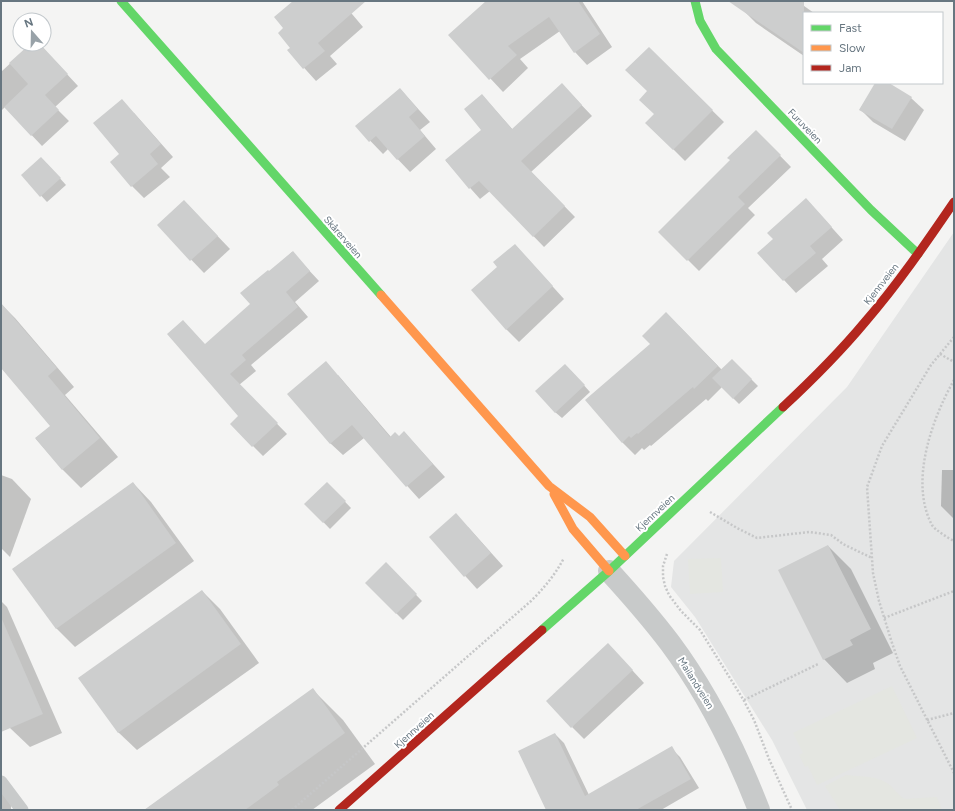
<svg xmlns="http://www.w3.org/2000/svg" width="955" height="811" font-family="Figtree,sans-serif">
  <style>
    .built { fill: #e4e5e5 }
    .green { fill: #e4e6e1 }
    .shadow { fill: #0003 }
    .building { fill: #cdcece }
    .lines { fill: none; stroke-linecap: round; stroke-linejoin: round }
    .path { stroke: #c6c7c8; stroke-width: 2.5; stroke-dasharray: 2 2; stroke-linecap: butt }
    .lane { stroke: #c8caca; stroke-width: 13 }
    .street { stroke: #c8caca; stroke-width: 22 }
    .fast { stroke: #63d668; stroke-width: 9 }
    .slow { stroke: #ff974d; stroke-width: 9 }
    .jam { stroke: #b3261e; stroke-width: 9 }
    .labels { text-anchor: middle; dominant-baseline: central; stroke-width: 4; stroke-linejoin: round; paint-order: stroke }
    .street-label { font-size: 10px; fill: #677680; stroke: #fff }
  </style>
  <rect width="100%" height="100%" fill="#f4f4f3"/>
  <!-- built -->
  <path class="built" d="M954,232v578h-147l-35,-70 -77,-123 -24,-30 3,-26 173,-174z"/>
  <!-- green -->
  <g class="green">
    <path d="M721,558l2,34 -33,2 -2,-35z"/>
    <path d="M892,686l25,52 -100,47 -9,-19 -3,1 -6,-12 4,-2 -10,-20z"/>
    <path d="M846,775c13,2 29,0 41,8 7,4 11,14 19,16l31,-2 5,13h-102l-15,-24z"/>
  </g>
  <!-- shadow -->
  <g class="shadow">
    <path d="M295,1h46l22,26 -33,29 7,8 -21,17 -28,-31 3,-2 -7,-20z"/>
    <path d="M508,1h74l30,46 -25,18 -12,-13 -15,-21 -40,28 8,9 -25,24 -53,-57z"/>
    <path d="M750,1h47l17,12h-10v43l-48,-33 -12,-12z"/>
    <path d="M31,44h8l39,42 -23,21 14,14 -27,25 -37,-39 -4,4v-39z"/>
    <path d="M649,49l75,73 -39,39 -38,-38 8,-9 -6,-23z"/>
    <path d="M877,83h10l24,15 13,12 -19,31 -32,-19 -13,-13z"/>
    <path d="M400,89l30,33 -10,8 16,19 -26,23 -22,-23 -5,5 -27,-28z"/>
    <path d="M482,95l31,35 59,-35 20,21 -61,56 44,45 -31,30 -54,-56 -10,8 -34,-38 37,-31z"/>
    <path d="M134,113l39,44 -12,11 9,9 -26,21 -12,-12 -11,-32z"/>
    <path d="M756,131l35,36 -43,41 7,7 -56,56 -39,-39 71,-72z"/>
    <path d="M47,164l19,21 -19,17 -25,-27z"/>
    <path d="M806,199l37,41 -21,19 6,7 -32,27 -37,-40 15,-14z"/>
    <path d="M184,201l46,48 -26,24 -46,-48z"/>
    <path d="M515,245l49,54 -45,43 -13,-13 -8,-62z"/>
    <path d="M292,252l27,29 -24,21 13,15 -57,48 5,6 -17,14 48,49 -24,22 -32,-32 8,-8 -33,-71 46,-41 17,-31z"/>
    <path d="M1,304l14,14 59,69 -9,8 53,62 -37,31 -18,-18 -27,-31 15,-13 -50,-59z"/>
    <path d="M679,326l43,44 10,-10 26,26 -19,18 -17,-17 -14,14 -2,-2 -55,47 -1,-1 -6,5 -2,-2 -7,7 -13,-13z"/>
    <path d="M571,371l19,21 -28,26 -7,-6z"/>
    <path d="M338,375l53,62h8l5,-5 41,45 -26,22 -55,-61 -21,17 -13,-12z"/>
    <path d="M942,470h12v49l-13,-13z"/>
    <path d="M1,475l11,4 19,20 -21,58 -9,-9z"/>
    <path d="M133,483l18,19 43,59 -119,86 -18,-18 -44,-60z"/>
    <path d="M327,483l24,25 -21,21 -24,-25z"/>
    <path d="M468,527l35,39 -26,23 -47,-52z"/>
    <path d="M828,546l23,23 42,84 -20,10 2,6 -28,14 -23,-24z"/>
    <path d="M386,564l36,37 -19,19 -37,-37z"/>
    <path d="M202,591l18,18 39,54 -122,87 -19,-18z"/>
    <path d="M1,601l6,6 55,126 -32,14 -20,-19 -9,-22z"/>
    <path d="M620,657l24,26 -60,56 -12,-12z"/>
    <path d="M313,690l30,30 32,44 -63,46h-167z"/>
    <path d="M555,734l9,9 25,52 82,-47 9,9 19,31 -38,22h-114z"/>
    <path d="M1,792l10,9v9h-10z"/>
  </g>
  <!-- building -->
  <g class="building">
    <path d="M293,1h73l-48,42 7,8 -22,18 -16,-19 3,-2 -12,-15 5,-5 -9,-11z"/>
    <path d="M486,1h92l22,33 -26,19 -25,-36 -41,29 9,9 -28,25 -41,-45z"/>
    <path d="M728,1h76v52z"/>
    <path d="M30,44h10l28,30 -23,21 14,15 -28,26 -27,-29 24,-23 -19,-21z"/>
    <path d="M649,47l64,63 -40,40 -28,-27 9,-9 -15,-14 8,-9 -22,-21z"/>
    <path d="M562,83l20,22 -61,56 44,45 -32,31 -54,-56 -10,8 -24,-29 36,-30 -17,-21 18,-15 30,35z"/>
    <path d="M875,83h14l23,14 -20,32 -33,-19z"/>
    <path d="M400,88l18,21 -9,8 16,19 -28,24 -21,-24 -7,6 -14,-16z"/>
    <path d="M122,99l39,45 -11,10 8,10 -27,23 -21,-25 9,-8 -26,-31z"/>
    <path d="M756,130l25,25 -43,42 7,7 -58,57 -29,-29 72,-72 -3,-2z"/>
    <path d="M41,157l20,21 -21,19 -19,-22z"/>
    <path d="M806,198l26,29 -22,19 6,7 -33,28 -26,-28 16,-14 -6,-6z"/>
    <path d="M184,200l34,36 -28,25 -33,-36z"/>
    <path d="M515,244l38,42 -47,44 -35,-40 26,-23 -4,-5z"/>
    <path d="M293,251l17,20 -24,21 12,15 -56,48 4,5 -16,14 48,49 -26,24 -22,-23 8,-8 -71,-82 16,-14 22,24 45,-40 -10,-11 28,-23 1,1z"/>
    <path d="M1,303l56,65 -9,8 52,62 -38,32 -27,-32 15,-12 -49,-58z"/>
    <path d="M666,312l52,54 -24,23 -1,-2 -55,47 -1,-1 -6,5 -2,-2 -7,7 -37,-43 65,-56 -8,-8z"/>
    <path d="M732,359l20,20 -19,20 -21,-21z"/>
    <path d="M326,361l64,76 5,-5 4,4 5,-5 29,33 -27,23 -54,-62 -22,19 -43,-50z"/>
    <path d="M565,364l20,21 -30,28 -20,-22z"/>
    <path d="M133,482l43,61 -120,86 -44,-60z"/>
    <path d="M327,482l19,19 -23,22 -19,-19z"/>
    <path d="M456,513l35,40 -27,24 -35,-40z"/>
    <path d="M828,545l43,84 -21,11 3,5 -30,15 -45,-90z"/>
    <path d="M386,562l31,32 -21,20 -31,-31z"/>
    <path d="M202,590l39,54 -123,89 -40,-55z"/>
    <path d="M1,617l42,97 -42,18z"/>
    <path d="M608,643l25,27 -62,58 -25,-27z"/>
    <path d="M313,688l32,45 -68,49 2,3 -34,25h-101z"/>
    <path d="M555,733l30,63 87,-50 19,33 -55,31h-90l-28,-59z"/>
  </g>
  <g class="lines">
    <!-- path -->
    <g class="path">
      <path d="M954,337l-23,28 -49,81 -15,41 6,86 6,28 13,42 8,23 54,107"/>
      <path d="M940,354l14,8"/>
      <path d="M954,380c-22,39 -45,102 -22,145 3,5 16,13 22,16"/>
      <path d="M710,512l27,16 20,10 52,-6 22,3 12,9 29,14"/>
      <path d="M667,554l-4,12v11l2,9 4,9 12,16 19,19 43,69 11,21 15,39 23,51"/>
      <path d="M884,618l70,-27"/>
      <path d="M744,700l74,-36"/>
      <path d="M927,720l27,-7"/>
      <path d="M292,810l239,-209c13,-13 24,-26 33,-43"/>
    </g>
    <!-- lane -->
    <path class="lane" d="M1,782l21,28"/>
    <!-- street -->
    <path class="street" d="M609,571c21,23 42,47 61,72 38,51 66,108 89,167"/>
    <!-- fast -->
    <g class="fast">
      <path d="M121,1l260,294"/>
      <path d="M695,1l5,20 16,28 155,161 47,44"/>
      <path d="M542,630l67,-59 174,-164"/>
    </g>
    <!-- slow -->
    <g class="slow">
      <path d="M381,295l168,191 41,31 35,39"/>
      <path d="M554,494l19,35 36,42"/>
    </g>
    <!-- jam -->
    <g class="jam">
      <path d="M783,407c29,-27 57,-55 82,-85 33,-38 61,-79 89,-120"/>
      <path d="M339,810l203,-180"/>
    </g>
  </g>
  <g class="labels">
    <!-- street labels -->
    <g class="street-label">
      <text transform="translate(805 126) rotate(46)">Furuveien</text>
      <text transform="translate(343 237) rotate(49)">Skårerveien</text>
      <text transform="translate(881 284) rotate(-52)">Kjennveien</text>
      <text transform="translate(655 513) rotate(-43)">Kjennveien</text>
      <text transform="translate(696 683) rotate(58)">Mailandveien</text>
      <text transform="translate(414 730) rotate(-42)">Kjennveien</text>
    </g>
  </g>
  <!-- border -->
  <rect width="955" height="811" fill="none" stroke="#677680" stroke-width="4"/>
  <!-- legend -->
  <rect x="803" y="12" width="140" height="72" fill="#ffffff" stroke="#c2c8cc"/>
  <rect x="811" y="25" width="20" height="6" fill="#63d668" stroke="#c2c8cc"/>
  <text x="839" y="32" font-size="12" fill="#677680">Fast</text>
  <rect x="811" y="45" width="20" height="6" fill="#ff974d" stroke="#c2c8cc"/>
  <text x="839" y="52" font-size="12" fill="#677680">Slow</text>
  <rect x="811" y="65" width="20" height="6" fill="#b3261e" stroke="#c2c8cc"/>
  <text x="839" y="72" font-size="12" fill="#677680">Jam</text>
  <!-- north arrow -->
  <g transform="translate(32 32) rotate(340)"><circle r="19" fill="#ffffff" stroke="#c2c8cc"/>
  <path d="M0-3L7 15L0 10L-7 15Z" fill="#98a2a8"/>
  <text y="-6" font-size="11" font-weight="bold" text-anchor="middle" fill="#677680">N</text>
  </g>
</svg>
